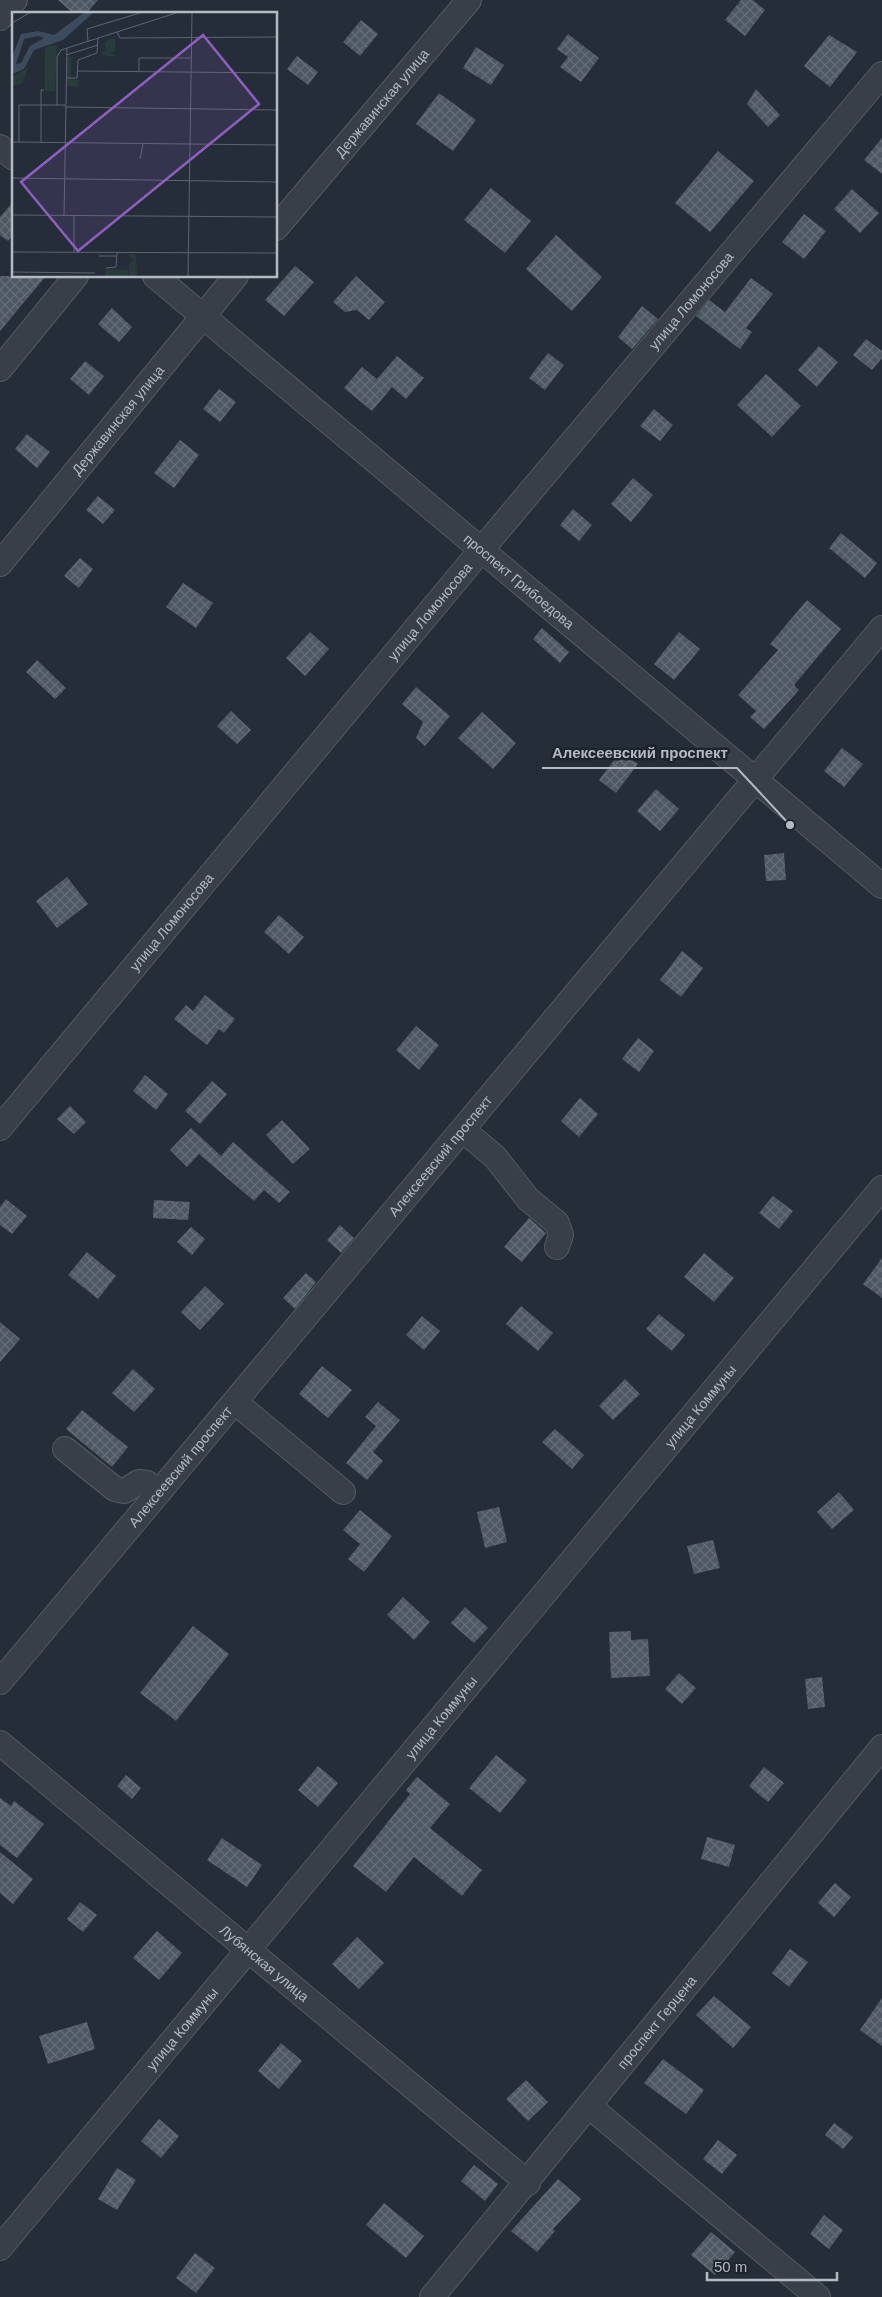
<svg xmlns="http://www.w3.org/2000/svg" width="882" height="2297" font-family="Helvetica,sans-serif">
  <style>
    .building { fill: url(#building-cross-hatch) }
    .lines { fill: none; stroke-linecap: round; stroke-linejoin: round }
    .minor-casing { stroke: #545a64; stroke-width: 26 }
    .minor { stroke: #393f49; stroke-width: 24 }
    .labels { text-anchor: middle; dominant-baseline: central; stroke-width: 5; stroke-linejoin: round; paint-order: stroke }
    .street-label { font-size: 14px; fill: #b4bac4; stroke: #1e242e }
    .inset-road { fill: none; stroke: #5e6570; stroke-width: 1 }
    .view { fill: #8f5ec1; fill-opacity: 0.15; stroke: #8f5ec1; stroke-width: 2.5 }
    .inset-edge { fill: none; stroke: #b4bac4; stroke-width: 2.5 }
    .leader { fill: none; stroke: #b4bac4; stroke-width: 2 }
    .callout-dot { fill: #b4bac4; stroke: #1e242e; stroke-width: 2 }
    .callout-label { font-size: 15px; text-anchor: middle; font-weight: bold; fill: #b4bac4; stroke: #1e242e; stroke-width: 5; stroke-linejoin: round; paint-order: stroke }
  </style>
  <defs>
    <pattern id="building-cross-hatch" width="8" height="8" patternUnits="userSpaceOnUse" patternTransform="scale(1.25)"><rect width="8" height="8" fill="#4e5863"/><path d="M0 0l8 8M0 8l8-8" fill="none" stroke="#656e78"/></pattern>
  </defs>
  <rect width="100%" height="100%" fill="#252d38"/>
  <!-- building -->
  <g class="building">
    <path d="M58,0h40l-12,14h-12z"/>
    <path d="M741,0h12l12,10 -20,26 -20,-16z"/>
    <path d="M361,20l17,14 -18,22 -17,-14z"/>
    <path d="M568,34l31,24 -18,24 -21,-15 8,-10 -11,-8z"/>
    <path d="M829,35l28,17 -27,35 -26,-21z"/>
    <path d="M476,47l28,18 -13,20 -28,-17z"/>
    <path d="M297,56l21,16 -10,13 -21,-16z"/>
    <path d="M756,89l24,26 -12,12 -21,-23z"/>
    <path d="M439,93l37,27 -23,31 -37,-27z"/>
    <path d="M882,138v36l-18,-14z"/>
    <path d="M718,151l36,30 -44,51 -35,-29z"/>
    <path d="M491,188l40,33 -26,32 -41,-33z"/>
    <path d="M852,189l27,24 -19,20 -26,-24z"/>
    <path d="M14,201v33l-6,7 -8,-6v-18z"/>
    <path d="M804,214l22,17 -22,28 -22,-17z"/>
    <path d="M556,235l46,42 -30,34 -46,-42z"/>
    <path d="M295,266l19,16 -30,34 -19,-16z"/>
    <path d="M0,276h46l-46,55z"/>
    <path d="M356,276l29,26 -16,18 -12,-10 -12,2 -12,-10z"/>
    <path d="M751,278l22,16 -27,34 6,4 -12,17 -44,-33 13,-16 16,12z"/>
    <path d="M642,306l16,13 -26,30 -14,-12z"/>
    <path d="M112,308l20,19 -13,15 -21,-18z"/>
    <path d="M866,339l16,12v7l-10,12 -19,-15z"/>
    <path d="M819,346l19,16 -21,25 -19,-17z"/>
    <path d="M548,353l16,12 -19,25 -16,-12z"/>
    <path d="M397,356l27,22 -18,21 -14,-12 -20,24 -28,-23 18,-21 15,12z"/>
    <path d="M85,361l19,15 -15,19 -19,-16z"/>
    <path d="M766,374l35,32 -29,31 -35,-32z"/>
    <path d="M219,389l17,13 -16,20 -17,-13z"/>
    <path d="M654,409l19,16 -13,16 -20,-15z"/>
    <path d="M27,434l23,18 -13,16 -22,-19z"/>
    <path d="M180,440l19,15 -25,33 -20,-15z"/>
    <path d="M633,478l20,17 -22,27 -20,-18z"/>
    <path d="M98,496l17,14 -12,14 -17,-14z"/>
    <path d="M573,509l19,16 -13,16 -19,-16z"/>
    <path d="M841,533l36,30 -12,15 -36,-30z"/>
    <path d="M80,558l13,11 -14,19 -15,-12z"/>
    <path d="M183,583l30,20 -17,25 -30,-21z"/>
    <path d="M807,600l34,29 -47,56 5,5 -35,39 -14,-12 6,-6 -18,-16 40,-45 -8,-6z"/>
    <path d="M542,628l27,24 -9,11 -27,-24z"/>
    <path d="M310,632l19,17 -24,27 -19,-18z"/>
    <path d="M679,632l21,17 -26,31 -20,-16z"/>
    <path d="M37,660l29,28 -11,11 -29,-27z"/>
    <path d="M416,687l34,29 -25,30 -9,-8 7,-16 -21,-18z"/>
    <path d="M231,711l20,19 -14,14 -20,-18z"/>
    <path d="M482,712l34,31 -23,26 -35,-31z"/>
    <path d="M842,748l21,16 -19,23 -20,-16z"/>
    <path d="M621,751l17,13 -22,29 -17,-13z"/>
    <path d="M656,789l23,20 -19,22 -23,-20z"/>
    <path d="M784,853l2,27 -20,1 -2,-26z"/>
    <path d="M67,877l21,27 -31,24 -21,-27z"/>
    <path d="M279,915l25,22 -15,17 -25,-22z"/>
    <path d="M682,951l21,17 -22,29 -21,-17z"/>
    <path d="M205,995l30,24 -11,14 -5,-4 -12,16 -33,-26 12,-14 7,6z"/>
    <path d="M416,1026l23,19 -20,25 -23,-20z"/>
    <path d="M638,1038l16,13 -15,21 -17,-13z"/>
    <path d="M145,1075l23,19 -12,16 -23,-19z"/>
    <path d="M212,1081l15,13 -27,30 -15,-13z"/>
    <path d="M580,1098l18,16 -19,23 -18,-16z"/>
    <path d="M70,1106l16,16 -12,12 -17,-15z"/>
    <path d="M282,1120l28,29 -17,15 -27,-29z"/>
    <path d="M191,1128l30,28 12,-14 57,50 -11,11 -15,-13 -10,11 -55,-47 -12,13 -17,-17z"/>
    <path d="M773,1196l20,15 -14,18 -20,-16z"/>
    <path d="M6,1199l21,17 -15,18 -12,-9v-18z"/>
    <path d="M154,1200l36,2 -2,18 -35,-2z"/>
    <path d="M529,1218l17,15 -24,29 -18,-15z"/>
    <path d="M340,1225l14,13 -13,15 -14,-13z"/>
    <path d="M191,1227l14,12 -13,16 -15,-13z"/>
    <path d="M87,1252l29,24 -18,23 -30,-24z"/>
    <path d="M704,1253l30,25 -20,24 -30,-25z"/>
    <path d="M882,1258v40l-19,-14z"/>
    <path d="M306,1273l10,9 -21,27 -12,-11z"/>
    <path d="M205,1286l19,18 -24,26 -19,-18z"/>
    <path d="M521,1306l32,27 -15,18 -32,-27z"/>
    <path d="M659,1314l26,21 -13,16 -26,-22z"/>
    <path d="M422,1316l18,15 -16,19 -18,-15z"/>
    <path d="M0,1322l20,17 -20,23z"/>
    <path d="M322,1366l30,24 -24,28 -29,-24z"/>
    <path d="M133,1369l22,20 -21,23 -22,-19z"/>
    <path d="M625,1379l15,15 -27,26 -14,-14z"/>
    <path d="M378,1402l22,18 -27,32 10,9 -16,19 -21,-17 30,-37 -11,-9z"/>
    <path d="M82,1410l46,37 -16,20 -46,-38z"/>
    <path d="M555,1429l29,26 -12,14 -30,-27z"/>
    <path d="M839,1492l15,18 -22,19 -15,-17z"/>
    <path d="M499,1507l8,35 -22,6 -8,-36z"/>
    <path d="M360,1510l32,26 -28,36 -16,-13 12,-15 -17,-14z"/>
    <path d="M713,1540l7,28 -26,6 -7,-28z"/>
    <path d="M403,1597l27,25 -16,18 -27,-25z"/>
    <path d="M465,1607l23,21 -14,15 -23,-20z"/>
    <path d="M193,1626l36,28 -53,67 -36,-28z"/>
    <path d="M631,1631v9l17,-1 2,37 -39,2 -2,-46z"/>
    <path d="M679,1673l17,15 -14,16 -17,-15z"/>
    <path d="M822,1677l3,30 -17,2 -3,-30z"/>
    <path d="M496,1755l31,25 -27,33 -31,-25z"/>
    <path d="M318,1766l20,17 -20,24 -20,-17z"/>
    <path d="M764,1767l20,16 -16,19 -19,-16z"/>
    <path d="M126,1775l15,13 -9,11 -15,-13z"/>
    <path d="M417,1777l33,27 -20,24 52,42 -20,26 -48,-39 -28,35 -33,-26 57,-72 -4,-4z"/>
    <path d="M0,1798l11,8 3,-5 30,23 -27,34 -17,-13z"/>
    <path d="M707,1837l28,8 -6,22 -28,-8z"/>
    <path d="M222,1838l40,27 -15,22 -40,-27z"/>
    <path d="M0,1852l33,27 -20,25 -13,-11z"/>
    <path d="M835,1883l16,14 -17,20 -16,-14z"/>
    <path d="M80,1902l17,13 -14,17 -16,-13z"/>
    <path d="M157,1931l25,22 -23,27 -26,-22z"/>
    <path d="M357,1937l27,26 -25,26 -27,-25z"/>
    <path d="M790,1949l18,13 -19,25 -17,-14z"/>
    <path d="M714,1996l37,31 -18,21 -37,-33z"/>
    <path d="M882,1998v48l-22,-16z"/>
    <path d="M87,2022l8,27 -47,15 -9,-28z"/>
    <path d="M281,2043l21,18 -23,28 -21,-18z"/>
    <path d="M663,2059l41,31 -18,24 -42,-31z"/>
    <path d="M526,2080l22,22 -20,19 -22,-22z"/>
    <path d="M159,2119l20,17 -18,22 -20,-17z"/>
    <path d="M834,2123l19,14 -10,12 -18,-14z"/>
    <path d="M718,2140l19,15 -15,19 -19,-15z"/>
    <path d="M474,2165l24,19 -13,17 -24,-20z"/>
    <path d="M117,2168l19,12 -19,30 -19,-11z"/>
    <path d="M558,2179l23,20 -28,30 2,2 -18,21 -26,-21z"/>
    <path d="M384,2203l40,33 -18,22 -40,-33z"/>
    <path d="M824,2215l19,15 -14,19 -19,-15z"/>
    <path d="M711,2232l24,20 -20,23 -24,-20z"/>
    <path d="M195,2253l20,15 -19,25 -20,-15z"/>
  </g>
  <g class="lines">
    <!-- minor casing -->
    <g class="minor-casing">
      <g id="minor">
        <path d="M0,18l15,-18"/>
        <path d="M0,147l14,11"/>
        <path id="s1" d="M276,228l193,-228"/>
        <path id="s2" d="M155,276l727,610"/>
        <path d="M0,369l76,-93"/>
        <path id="s3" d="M0,564l236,-288"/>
        <path id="s4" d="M0,1128l472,-567 410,-487"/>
        <path d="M463,1130l32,27 33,42 29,24 4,12 -4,12"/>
        <path d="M235,1402l108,90"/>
        <path d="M65,1449l50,40 9,2 15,-9 8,1 12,9"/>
        <path id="s5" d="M0,1682l882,-1054"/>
        <path id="s6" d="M0,1743l528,440"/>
        <path d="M590,2107l228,190"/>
        <path id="s7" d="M0,2248l882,-1060"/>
        <path id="s8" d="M432,2297l450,-550"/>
      </g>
    </g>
    <!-- minor -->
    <use href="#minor" class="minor"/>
  </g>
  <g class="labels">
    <!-- street labels -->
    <g class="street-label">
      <text stroke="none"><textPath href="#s1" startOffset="164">Державинская улица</textPath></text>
      <text stroke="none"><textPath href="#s4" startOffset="1078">улица Ломоносова</textPath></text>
      <text stroke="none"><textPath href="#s3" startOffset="186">Державинская улица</textPath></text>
      <text stroke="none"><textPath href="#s2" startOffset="475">проспект Грибоедова</textPath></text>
      <text stroke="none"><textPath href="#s4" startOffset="672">улица Ломоносова</textPath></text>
      <text stroke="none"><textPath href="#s4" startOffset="268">улица Ломоносова</textPath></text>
      <text stroke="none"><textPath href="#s5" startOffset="686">Алексеевский проспект</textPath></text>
      <text stroke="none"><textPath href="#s7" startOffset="1095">улица Коммуны</textPath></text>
      <text stroke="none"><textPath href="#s5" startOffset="281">Алексеевский проспект</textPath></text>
      <text stroke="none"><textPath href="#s7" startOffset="690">улица Коммуны</textPath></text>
      <text stroke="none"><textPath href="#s6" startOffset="344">Лубянская улица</textPath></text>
      <text stroke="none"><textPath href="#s8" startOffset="355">проспект Герцена</textPath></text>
      <text stroke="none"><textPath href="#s7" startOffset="285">улица Коммуны</textPath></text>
    </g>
  </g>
  <!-- overview -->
  <g transform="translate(12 12)">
    <rect width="265" height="265" fill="#252d38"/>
    <path d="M37,34h8l-2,45h-10v-42zM55,45h4v22l8,1 -1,7 -11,-1zM17,55l-7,16 -10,3v-9zM117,242l7,1 1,22h-8v-13l6,-5 -5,-1z" fill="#2a3b3b"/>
    <path d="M98,27h5v13h-5l5,4h-12l-2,-5h8l-4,-1v-7zM94,257l22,1v7h-23z" fill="#2a3b3b"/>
    <path d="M73,0h9l-31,28 -29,10 -10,19 -12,5v-17l9,-23 17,-3 16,4zM26,24l6,2 -14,8 -9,17 -5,1 8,-25z" fill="#3d4b5f" fill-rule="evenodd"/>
    <path class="inset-road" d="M0,11l19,-11M105,20l3,6 157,-1M76,29l-1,-12 56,-17M54,43l32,-10M66,59l199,2M127,59v-13h52M54,66h11l1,-18 19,-7 1,-15M45,93v-48l4,-7 118,-38M53,95l212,3M0,130l265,3M7,130v-37h46M29,130v-52h3M128,147l3,-15M0,166l265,4M0,203l265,2M52,204l3,-168M0,240l265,1M62,240v-36M87,244h17M94,256l10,-1 1,-14M0,260l83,1M176,265l4,-265M176,265h22"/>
    <path class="view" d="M191,23l56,69 -181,147 -57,-69z"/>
    <rect width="265" height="265" class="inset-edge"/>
  </g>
  <!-- callouts -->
  <path class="leader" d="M790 825L737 768H542"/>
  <circle class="callout-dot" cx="790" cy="825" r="5"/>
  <g class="callout-label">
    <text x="640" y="758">Алексеевский проспект</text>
  </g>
  <!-- scale -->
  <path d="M707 2272v8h130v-8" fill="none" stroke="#b4bac4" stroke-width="2.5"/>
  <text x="714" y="2272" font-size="15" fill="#b4bac4" stroke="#1e242e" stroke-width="4" paint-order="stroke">50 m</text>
</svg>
